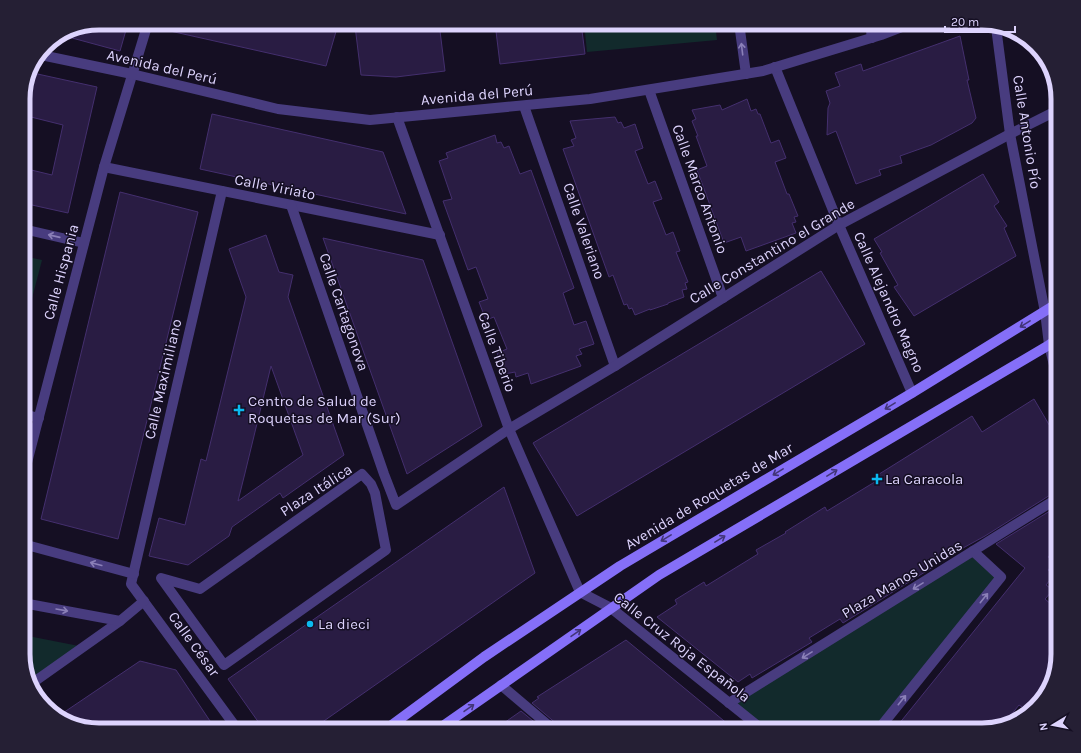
<svg xmlns="http://www.w3.org/2000/svg" width="1081" height="753" font-family="Karla,sans-serif">
  <style>
    .green { fill: #122a2c }
    .building { fill: #291c43; stroke: #442f6e; fill-rule: evenodd }
    .lines { fill: none; stroke-linecap: round; stroke-linejoin: round }
    .pedestrian { stroke: #483c7f; stroke-width: 10 }
    .minor { stroke: #483c7f; stroke-width: 10 }
    .tertiary { stroke: #483c7f; stroke-width: 10 }
    .secondary { stroke: #856ff8; stroke-width: 10 }
    .oneway { stroke: #8b80b8 }
    .oneway2 { stroke: #423578 }
    .poi-dot { fill: #0bbaf0; stroke: #150f23; stroke-width: 1.5 }
    .labels { text-anchor: middle; dominant-baseline: central; stroke-width: 3; stroke-linejoin: round; paint-order: stroke }
    .street-label { font-size: 15px; fill: #ddd3fd; stroke: #150f23 }
    .poi-label { font-size: 15px; fill: #ddd3fd; stroke: #150f23; text-anchor: start }
    .rim { fill: none; stroke: #ddd3fd; stroke-width: 5 }
  </style>
  <rect width="100%" height="100%" fill="#150f23"/>
  <!-- green -->
  <g class="green">
    <path d="M584,23h131l2,17 -130,12z"/>
    <path d="M23,256l19,4 -19,73z"/>
    <path d="M973,551l28,26 -123,153h-115l-34,-27z"/>
    <path d="M23,635l61,12 -53,37 -8,-26z"/>
  </g>
  <!-- building -->
  <g class="building">
    <path d="M99,23h29l-8,28 -59,-16 9,-6z"/>
    <path d="M171,23h151l-1,7 16,-2 -11,38 -156,-35z"/>
    <path d="M376,23h63l6,48 -49,6 -35,-2 -6,-49z"/>
    <path d="M495,23h86l4,31 -85,10z"/>
    <path d="M960,36l9,44h-2l9,38 -4,5 -41,22 -31,11 2,7 -23,7 2,5 -25,9 -20,-53 -9,4 1,-27 2,-5 -4,-12 14,-5 -5,-13 26,-9 2,7z"/>
    <path d="M33,73l64,14 -29,126 -45,-10v-35l29,7 11,-50 -40,-10v-20z"/>
    <path d="M747,99l4,12 5,-2 2,5h2l11,29 8,-3 7,18 -11,4 12,32h2l9,22 -4,1 2,5 -4,1 4,10 -50,18 -5,-14 -17,6 -27,-73 10,-4 -11,-30h2l-6,-15 4,-2 -4,-9 28,-5 2,5z"/>
    <path d="M212,114l171,38 23,62 -206,-45z"/>
    <path d="M615,117l3,6 3,-1 3,6 11,-4 8,24 -8,3 13,33 7,-3 7,18 -9,3 13,33 7,-3 7,19 -4,1 12,30 -3,1 2,6 -5,1 2,7 -16,6v1l-18,6v-1l-15,6 -3,-7 -3,1 -2,-5 -3,1 -11,-30 -4,2 -46,-128 11,-3 -3,-6 5,-2 -6,-17z"/>
    <path d="M495,135l2,8 4,-1 3,6 5,-2 11,28 11,-4 43,118 -11,5 11,32 12,-4 8,23 -15,5 3,5 -6,2 5,10 -50,18 -3,-11 -12,4 -1,-5 -10,2 -8,-21 10,-4 -13,-32 -8,3 -7,-18 9,-3 -12,-32 -8,3 -25,-69 9,-2 -13,-38 9,-3 -2,-5z"/>
    <path d="M983,174l16,28 -5,4 13,20 -3,2 12,28 -102,60 -20,-29 4,-2 -18,-32 2,-1 -8,-13z"/>
    <path d="M120,192l78,20 -80,327 -77,-20z"/>
    <path d="M266,235l13,37 14,3 -5,22 56,158 -61,43 -3,-5 -48,34 -3,9 -41,29 -39,-9 10,-38 26,7 16,-66 5,2 40,-164 -17,-48zM271,366l32,89 -65,46 7,-28z"/>
    <path d="M323,238l100,22 59,166 -75,48z"/>
    <path d="M821,271l44,73 -288,172 -44,-73z"/>
    <path d="M1034,399l24,41v52h-3l-70,44 -22,12 -3,-4 -29,18 2,5 -90,56 -3,-4 -31,19 3,4 -60,36 -2,-4 -12,8 -81,-65 20,-13 -2,-4 29,-18 2,4 52,-32 -2,-4 30,-17 -1,-1 40,-25 2,4 51,-31 -2,-4 96,-60 10,16z"/>
    <path d="M504,487l31,86 -224,157h-47l-36,-51z"/>
    <path d="M1058,506v40l-10,11 7,5 -7,8 6,5 -8,10 7,5 -8,9 13,11v44l-8,25 -25,30 -6,-4 -16,20 -21,5h-88l131,-162 -29,-24z"/>
    <path d="M626,640l80,66 29,24h-175l-2,-5 -26,-22 7,-5 -2,-1z"/>
    <path d="M140,661l36,9 40,60h-117l-42,-13z"/>
    <path d="M521,711l23,19h-50z"/>
  </g>
  <g class="lines">
    <!-- pedestrian -->
    <g class="pedestrian">
      <path d="M362,474l9,10 4,9 11,57 -162,115 -63,-87 39,11z"/>
      <path d="M31,684l89,-63"/>
    </g>
    <!-- minor -->
    <g class="minor">
      <path d="M739,23l7,51"/>
      <path d="M870,23l2,15"/>
      <path d="M996,27l14,107 35,178 4,33 9,36"/>
      <path d="M775,67l64,158 73,168"/>
      <path d="M649,90l74,208"/>
      <path d="M524,106l91,260"/>
      <path d="M397,117l112,312 71,163 31,16 152,122"/>
      <path d="M104,167l336,68"/>
      <path d="M222,191l-91,393 107,146"/>
      <path d="M291,205l93,269 12,31 113,-76 106,-63 224,-141 171,-91 48,-24"/>
      <path d="M23,229l61,14"/>
      <path d="M23,414l16,4"/>
      <path d="M23,478l81,-311 44,-144"/>
      <path d="M23,544l111,30"/>
      <path d="M973,551l85,-53"/>
      <path d="M23,603l97,18 24,-20"/>
      <path d="M501,685l53,45"/>
      <path d="M729,703l244,-152 28,26 -123,153"/>
    </g>
    <!-- tertiary -->
    <path class="tertiary" d="M41,55l91,19 146,35 92,11 220,-21 173,-28 118,-36 31,-12"/>
    <!-- secondary -->
    <g class="secondary">
      <path d="M385,730l99,-73 136,-91 292,-173 146,-90"/>
      <path d="M437,730l222,-155 390,-230 9,-6"/>
    </g>
  </g>
  <!-- one-way arrows -->
  <defs><path id="oneway-shaft" d="M-6 0H5M1.5-3L5.5 0L1.5 3" fill="none" stroke-width="1.6" stroke-linecap="round" stroke-linejoin="round"/></defs>
  <g class="oneway">
    <use href="#oneway-shaft" transform="translate(742 49) rotate(-97)"/>
    <use href="#oneway-shaft" transform="translate(54 236) rotate(-167)"/>
    <use href="#oneway-shaft" transform="translate(96 564) rotate(-165)"/>
    <use href="#oneway-shaft" transform="translate(918 586) rotate(148)"/>
    <use href="#oneway-shaft" transform="translate(984 598) rotate(-51)"/>
    <use href="#oneway-shaft" transform="translate(62 610) rotate(10)"/>
    <use href="#oneway-shaft" transform="translate(807 655) rotate(148)"/>
    <use href="#oneway-shaft" transform="translate(902 700) rotate(-51)"/>
  </g>
  <g class="oneway2">
    <use href="#oneway-shaft" transform="translate(1025 324) rotate(148)"/>
    <use href="#oneway-shaft" transform="translate(890 406) rotate(149)"/>
    <use href="#oneway-shaft" transform="translate(778 472) rotate(149)"/>
    <use href="#oneway-shaft" transform="translate(832 473) rotate(-31)"/>
    <use href="#oneway-shaft" transform="translate(666 538) rotate(149)"/>
    <use href="#oneway-shaft" transform="translate(720 539) rotate(-31)"/>
    <use href="#oneway-shaft" transform="translate(576 633) rotate(-35)"/>
    <use href="#oneway-shaft" transform="translate(469 708) rotate(-35)"/>
  </g>
  <!-- markers -->
  <g class="poi-dot">
    <path d="M237 404h4v4h4v4h-4v4h-4v-4h-4v-4h4z"/>
    <path d="M875 473h4v4h4v4h-4v4h-4v-4h-4v-4h4z"/>
    <circle cx="310" cy="624" r="4"/>
  </g>
  <g class="labels">
    <!-- street labels -->
    <g class="street-label">
      <text transform="translate(162 67) rotate(13)">Avenida del Perú</text>
      <text transform="translate(477 95) rotate(-5)">Avenida del Perú</text>
      <text transform="translate(1027 132) rotate(81)">Calle Antonio Pío</text>
      <text transform="translate(275 187) rotate(11)">Calle Viriato</text>
      <text transform="translate(700 189) rotate(70)">Calle Marco Antonio</text>
      <text transform="translate(584 231) rotate(71)">Calle Valeriano</text>
      <text transform="translate(772 251) rotate(-31)">Calle Constantino el Grande</text>
      <text transform="translate(61 272) rotate(-75)">Calle Hispania</text>
      <text transform="translate(889 302) rotate(66)">Calle Alejandro Magno</text>
      <text transform="translate(344 312) rotate(71)">Calle Cartagonova</text>
      <text transform="translate(497 352) rotate(70)">Calle Tiberio</text>
      <text transform="translate(163 379) rotate(-77)">Calle Maximiliano</text>
      <text transform="translate(316 490) rotate(-33)">Plaza Itálica</text>
      <text transform="translate(709 496) rotate(-31)">Avenida de Roquetas de Mar</text>
      <text transform="translate(902 579) rotate(-31)">Plaza Manos Unidas</text>
      <text transform="translate(194 644) rotate(54)">Calle César</text>
      <text transform="translate(682 647) rotate(38)">Calle Cruz Roja Española</text>
    </g>
    <!-- poi labels -->
    <g class="poi-label">
      <text x="248" y="401">Centro de Salud de<tspan x="248" dy="17">Roquetas de Mar (Sur)</tspan></text>
      <text x="885" y="479">La Caracola</text>
      <text x="318" y="624">La dieci</text>
    </g>
  </g>
  <!-- crop -->
  <path d="M0 0H1081V753H0ZM99 30H982A69 69 0 0 1 1051 99V654A69 69 0 0 1 982 723H99A69 69 0 0 1 30 654V99A69 69 0 0 1 99 30Z" fill="#251f34" fill-rule="evenodd"/>
  <path class="rim" d="M99 30H982A69 69 0 0 1 1051 99V654A69 69 0 0 1 982 723H99A69 69 0 0 1 30 654V99A69 69 0 0 1 99 30Z"/>
  <!-- north arrow -->
  <g transform="translate(1053 725) rotate(260)" stroke="#150f23" stroke-width="3" paint-order="stroke">
  <path d="M0-3L7 15L0 10L-7 15Z" fill="#ddd3fd"/>
  <text y="-6" font-size="11" font-weight="bold" text-anchor="middle" fill="#ddd3fd">N</text>
  </g>
  <!-- scale -->
  <path d="M945 26v6h70v-6" fill="none" stroke="#ddd3fd" stroke-width="2"/>
  <text x="951" y="26" font-size="12" fill="#ddd3fd" stroke="#150f23" stroke-width="3" paint-order="stroke">20 m</text>
</svg>
